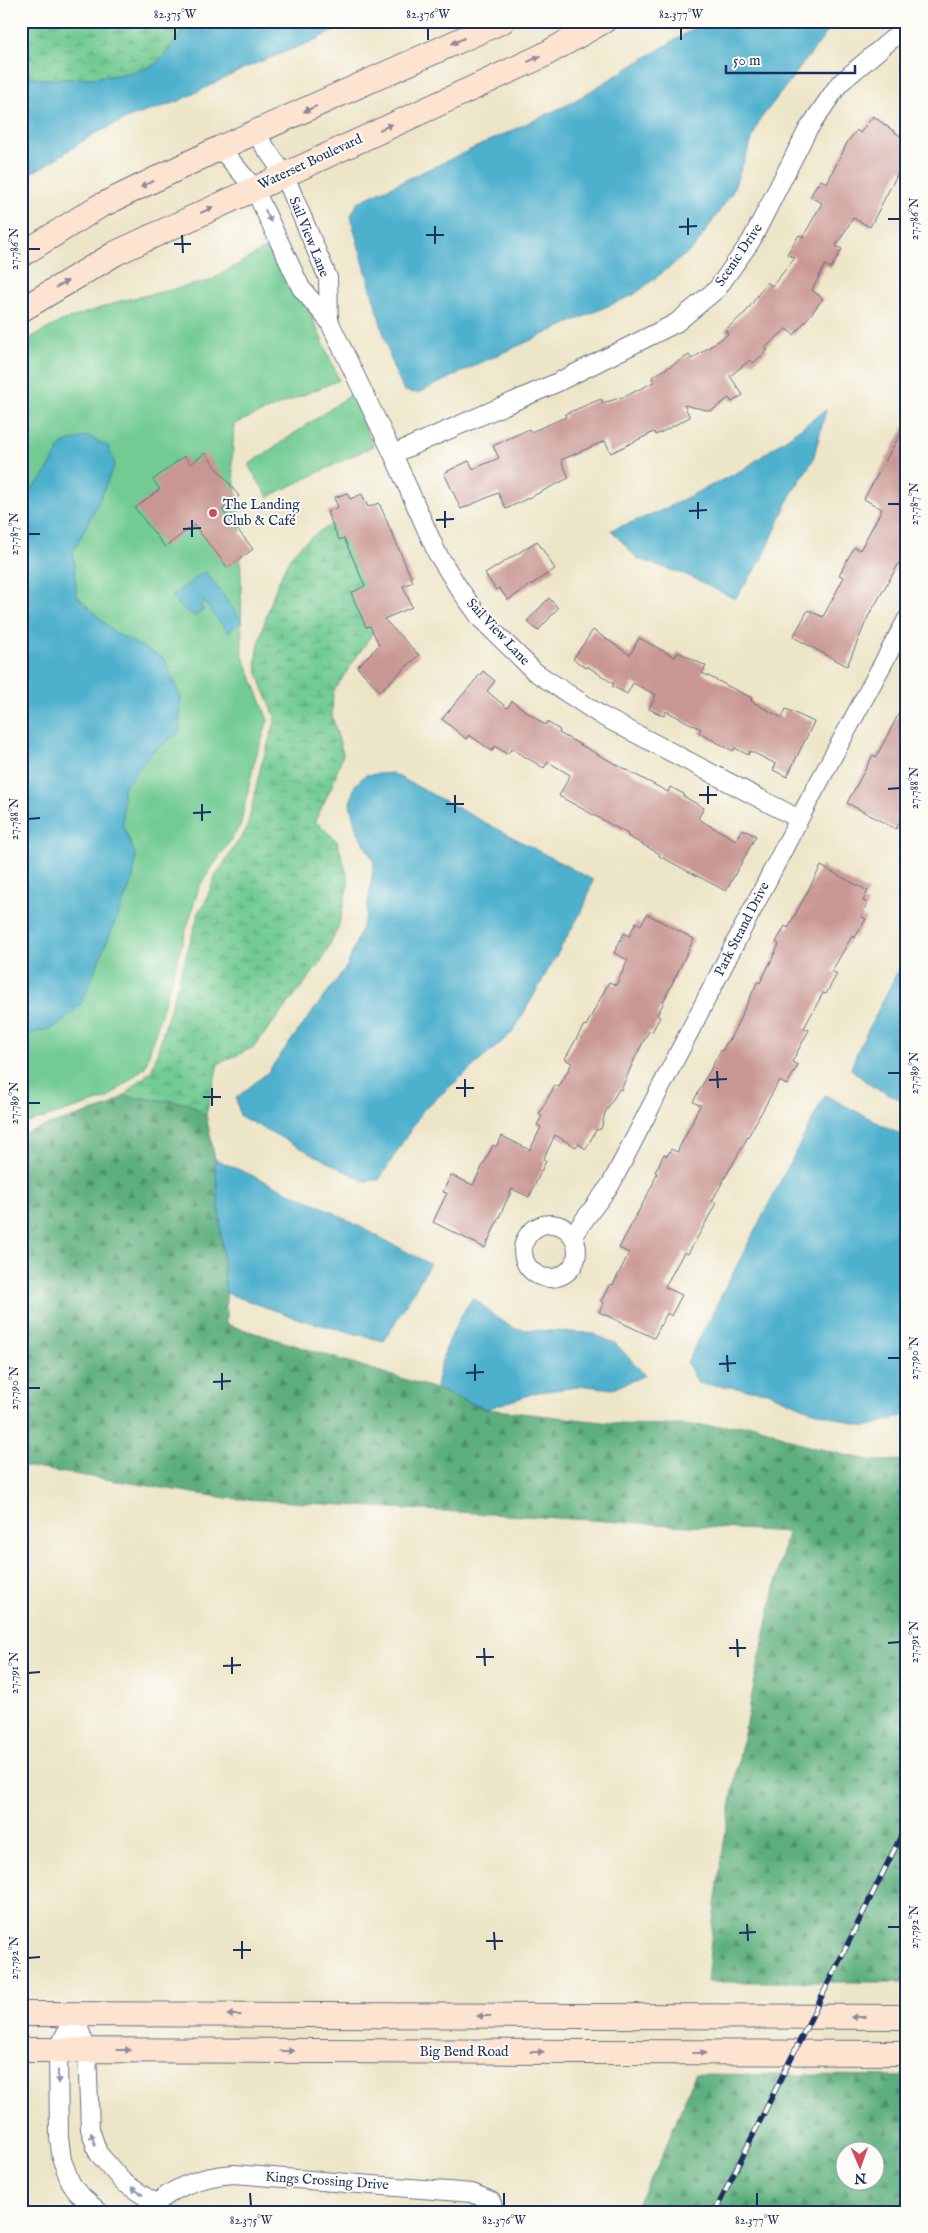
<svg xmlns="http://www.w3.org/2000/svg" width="928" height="2233" font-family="'IM FELL English',serif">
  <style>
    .forest { fill: url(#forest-firs); stroke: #3c6f6d; fill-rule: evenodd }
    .wetland { fill: url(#wetland-marsh); stroke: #467d78 }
    .park { fill: #71cb92; stroke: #467d78 }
    .water { fill: #4eb0cd; stroke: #347096 }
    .building { fill: #c99793 }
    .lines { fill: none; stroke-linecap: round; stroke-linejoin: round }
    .street-casing { stroke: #646f83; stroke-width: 20 }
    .secondary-casing { stroke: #646f83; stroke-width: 26 }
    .street { stroke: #fff; stroke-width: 18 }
    .secondary { stroke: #fde4d1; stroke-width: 24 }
    .rail-casing { stroke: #1b2f5e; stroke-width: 5.5 }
    .rail { stroke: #fdfcf7; stroke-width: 4; stroke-dasharray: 11; stroke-linecap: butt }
    .oneway { fill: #8c8a98 }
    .oneway2 { fill: #8d97ae }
    .ticks { fill: none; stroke: #1b2f5e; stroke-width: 2 }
    .poi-dot { fill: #d1495b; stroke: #fdfcf7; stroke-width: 2 }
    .labels { text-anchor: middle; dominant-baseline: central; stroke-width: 4; stroke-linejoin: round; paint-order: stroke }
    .street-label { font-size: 14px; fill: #1b2f5e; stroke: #fdfcf7 }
    .poi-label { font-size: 14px; fill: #1b2f5e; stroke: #fdfcf7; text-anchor: start }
    .neatline { fill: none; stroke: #1b2f5e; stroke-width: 2 }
    .ticks-label { font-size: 12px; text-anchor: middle; fill: #1b2f5e }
  </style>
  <defs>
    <pattern id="forest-firs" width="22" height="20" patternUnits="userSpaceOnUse" patternTransform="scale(1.25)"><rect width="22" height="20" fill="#5caf7c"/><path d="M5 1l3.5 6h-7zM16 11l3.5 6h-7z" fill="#4b8f69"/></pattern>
    <pattern id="wetland-marsh" width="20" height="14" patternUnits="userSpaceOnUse" patternTransform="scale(1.25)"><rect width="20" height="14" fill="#71cb92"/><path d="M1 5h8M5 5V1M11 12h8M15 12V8" fill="none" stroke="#5ca57a"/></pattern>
  </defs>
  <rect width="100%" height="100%" fill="#fdfcf7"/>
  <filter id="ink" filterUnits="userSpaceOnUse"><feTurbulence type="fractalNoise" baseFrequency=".02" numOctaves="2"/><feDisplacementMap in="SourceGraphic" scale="10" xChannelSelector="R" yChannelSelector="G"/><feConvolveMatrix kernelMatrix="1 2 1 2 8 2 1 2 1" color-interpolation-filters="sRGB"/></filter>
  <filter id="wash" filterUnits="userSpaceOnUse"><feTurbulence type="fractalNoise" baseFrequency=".0096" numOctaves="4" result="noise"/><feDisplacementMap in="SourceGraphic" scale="20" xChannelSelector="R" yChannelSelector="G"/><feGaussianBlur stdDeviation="1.12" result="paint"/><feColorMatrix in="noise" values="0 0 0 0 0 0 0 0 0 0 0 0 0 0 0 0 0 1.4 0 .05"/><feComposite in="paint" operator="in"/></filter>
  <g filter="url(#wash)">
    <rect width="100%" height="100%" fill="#ede5c7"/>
    <!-- forest -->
    <g class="forest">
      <path d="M123,1096l65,7 18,12 9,44 11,134v31l210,65 50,20 134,15 99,2 36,-1 50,20 36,9 33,7 28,-1 5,-3v525h-200c12,-152 48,-301 80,-450l-561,-34 -205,-32v-332l89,-28z"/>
      <path d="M695,2074l212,2v136h-275l26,-46zM846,2150h30v30h-30z"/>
    </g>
    <!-- wetland -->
    <g class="wetland">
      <path d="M21,21h168c-7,11 -26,40 -37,45 -23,12 -106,17 -131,10z"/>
      <path d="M366,506l14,116 -47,70 -1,24 11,38 -11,32 -17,35 22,20 12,40 -11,47 -17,34 -67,85 -36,17 -12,51 -18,-12 -65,-7 29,-26 48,-161 4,-4 12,-30 31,-47 14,-62 14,-44v-6c-6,-15 -14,-31 -18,-46 -5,-20 24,-105 38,-119 19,-20 48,-32 71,-45z"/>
    </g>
    <!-- park -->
    <g class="park">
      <path d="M279,240l60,140 -105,44 -2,41 8,51 2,137 26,67 -14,43 -14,63 -41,61 -54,180 -37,31 -87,27v-782l41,-22 59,-20 89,-20z"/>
      <path d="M352,394l21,52 -105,51 -20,-32z"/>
    </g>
    <!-- water -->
    <g class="water">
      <path d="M189,21h31l11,6 33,1 23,-7h66l-40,20 -68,27 -68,34 -46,15 -37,17 -49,32 -24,11v-101c25,7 109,2 131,-10 11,-5 30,-34 37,-45z"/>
      <path d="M706,21h127l-7,13 -67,87 -27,72 -38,55 -59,46 -142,63 -75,36 -14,-2 -11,-24 -40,-141 -2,-10 7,-14 211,-98z"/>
      <path d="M826,410l-13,50 -23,36 -27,62 -28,41 -46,-23 -51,-17 -27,-29 45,-17 88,-44z"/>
      <path d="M87,436l21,10 7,18 -16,37 -26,51 4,44 37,36 51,27 16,40 -2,34 -28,20 -28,35v38l13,30 -3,23 -52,125 -23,22 -37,11v-539l22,-20 19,-34z"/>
      <path d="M205,571l37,50 -14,11 -24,-30 -4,3 4,5 -9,6 -16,-10 -7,-10z"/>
      <path d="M392,773l201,107 -9,27 -71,125 -90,78 -44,70 -15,1 -124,-65 -4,-18 31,-25 80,-107 19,-50 8,-54 -18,-33 -6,-26 5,-18 10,-10z"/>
      <path d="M907,953v150l-37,-18 -19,-16 5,-15z"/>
      <path d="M825,1095l82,43v265l-4,13 -37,11 -59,-18 -40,-17 -69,-9 -11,-21z"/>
      <path d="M215,1159l106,47 109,58 -46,77 -82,-21 -76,-27z"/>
      <path d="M473,1297l20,18 23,14 75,4 24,10 30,32 -32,14 -27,-3 -48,6 -52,17 -50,-20c4,-33 18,-64 37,-92z"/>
    </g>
    <g id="blocks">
      <!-- building -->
      <g class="building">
        <path d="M873,116l34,25v33l-7,-5 -30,58 -17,-9 -17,28 6,3 -11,19 -6,-3 -13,25 11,9 -29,36 -8,-6 -21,19 3,2 -15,13 -3,-3 -20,16 13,19 -11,7 -3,-4 -18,13 -27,-6 6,12 -34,18 -2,-3 -43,21 -6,-12 -44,19 8,18 -63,31 -8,-16 -37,16 -17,-36 25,-12 4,8 26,-11 -6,-12 36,-17 2,3 35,-15 -1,-3 36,-15 2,4 23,-7 28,-14 -2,-5 37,-22 3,4 36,-25 -3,-4 21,-18 21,-30 5,4 23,-28 -8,-4 12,-19 4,2 19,-34 -12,-6 7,-13 1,1 3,-5 6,3 21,-42 9,-11 3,3z"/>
        <path d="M907,422v127l-39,68 -21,49 -54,-29 15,-27 15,7 21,-40 -5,-2 15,-28 6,3 22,-41 -18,-10z"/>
        <path d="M205,453l34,43 -17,14 31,39 -25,19 -34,-43 -29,22 -30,-39 25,-19 -7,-9 31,-24 7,8z"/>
        <path d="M347,493l3,6 12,-5 6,13 11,-4 34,79 -10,4 9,21 -28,12 35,36 -39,36 -23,-24 22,-22 -9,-19 -4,1 -15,-34 14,-7 -21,-48 -5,2 -12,-28 11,-5 -4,-9z"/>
        <path d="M537,541l18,28 -47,31 -9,-12 -3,2 -11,-16z"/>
        <path d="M549,598l9,10 -20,23 -11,-10z"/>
        <path d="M593,630l37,25 9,-17 36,19 3,-5 28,14 -4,7 50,25 -1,3 31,17 4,-9 28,13 -27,55 -14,-7 3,-6 -26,-13 -2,4 -13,-7 -2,3 -34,-18 2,-4 -35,-18 -2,5 -15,-7 7,-14 -23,-12 -6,11 -15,-8 2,-2 -27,-18 -1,2 -13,-9z"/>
        <path d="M483,671l12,10 -8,10 20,17 5,-7 33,24 2,-3 13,8 -1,3 60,33 49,26 2,-5 14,7 -1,2 21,12 -6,11 38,21 6,-11 14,7 -30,55 -67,-35 1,-2 -33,-18 1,-2 -69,-38 11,-21 -22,-13 -4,6 -32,-19 -5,5 -12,-8 -3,5 -23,-16 -3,4 -24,-20z"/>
        <path d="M907,698v110l-11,21 -49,-26 26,-48 3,2z"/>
        <path d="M821,866l47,25 -5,10 5,2 -7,13 5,3 -11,19 -3,-2 -20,35 5,3 -11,20 -3,-1 -19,35 5,2 -17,32 6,3 -11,20 -8,-4 -67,120 4,2 -11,21 -17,30 -4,-2 -19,35 17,8 -11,21 -4,-3 -13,25 -55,-26 5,-9 -3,-2 9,-17 3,1 16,-32 -10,-5 33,-62 5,-13 -2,-1 9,-18 3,2 4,-7 6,3 17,-33h-1l7,-14 -7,-3 28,-52 1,1 7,-12h1l28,-58 2,2 13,-26 6,-13 -3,-2 9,-16 3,2z"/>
        <path d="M647,914l47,25 -31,63h1l-7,13 3,2 -8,15 -3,-1 -15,29 -13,30 -2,-1 -14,24 -4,16 -5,1 -10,19 -8,-5 -2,3 -21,-12 -12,25 3,1 -17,36 -17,-8 -27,59 -52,-26 14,-29 -4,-1 8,-17 22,10 20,-40 3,2 6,-11 28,14 11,-23 -4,-2 5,-9 -3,-2 16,-29 4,2 13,-24 -7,-4 19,-34 2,1 23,-44 7,3 12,-25 -14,-7 10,-20 5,3 7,-14 5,3z"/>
      </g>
    </g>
  </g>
  <g filter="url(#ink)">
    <use href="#blocks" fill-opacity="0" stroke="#646f83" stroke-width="1"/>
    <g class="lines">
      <!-- street casing -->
      <g class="street-casing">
        <g id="street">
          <path d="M255,133l29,41 44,104 1,43"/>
          <path d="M220,148l34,40 47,100 28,33 64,133 44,99 21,34 23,32 54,53 67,44 197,103"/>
          <path d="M393,454l163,-71 120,-60 41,-34 34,-48 56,-110 32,-47 60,-51 8,-3"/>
          <circle cx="550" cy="1251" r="27"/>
          <path d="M573,1235l38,-51 188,-365 108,-200"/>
          <path d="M74,2015l13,35 3,79 8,24 25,29 32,21"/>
          <path d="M74,2015l-16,35 1,88 3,22 8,21 7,11 22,20"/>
          <path d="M147,2212c23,-24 54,-36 87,-38l238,19 19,8 4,11"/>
        </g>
      </g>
      <!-- secondary casing -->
      <g class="secondary-casing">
        <g id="secondary">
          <path d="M21,255l77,-48 122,-59 283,-127"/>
          <path d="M21,310l95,-57 426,-197 62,-35"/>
          <path d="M21,2014l886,3"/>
          <path d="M21,2050l886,3"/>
        </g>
      </g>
      <!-- street -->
      <use href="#street" class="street"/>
      <!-- secondary -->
      <use href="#secondary" class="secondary"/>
      <!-- rail casing -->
      <g class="rail-casing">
        <path id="rail" d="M715,2212l192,-388"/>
      </g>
      <!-- rail -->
      <use href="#rail" class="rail"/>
    </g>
    <!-- one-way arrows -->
    <defs><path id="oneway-solid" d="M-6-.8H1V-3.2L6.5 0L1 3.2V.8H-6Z" transform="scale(1.25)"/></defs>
    <g class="oneway">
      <use href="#oneway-solid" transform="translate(458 41) rotate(156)"/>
      <use href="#oneway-solid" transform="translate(534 59) rotate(-24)"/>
      <use href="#oneway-solid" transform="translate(310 109) rotate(156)"/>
      <use href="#oneway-solid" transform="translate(386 127) rotate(-24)"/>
      <use href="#oneway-solid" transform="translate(147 184) rotate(154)"/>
      <use href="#oneway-solid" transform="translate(207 210) rotate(-25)"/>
      <use href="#oneway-solid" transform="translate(62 284) rotate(-30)"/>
      <use href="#oneway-solid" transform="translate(234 2015) rotate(-180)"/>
      <use href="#oneway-solid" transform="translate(484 2016) rotate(-180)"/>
      <use href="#oneway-solid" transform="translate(858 2017) rotate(-180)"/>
      <use href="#oneway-solid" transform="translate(124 2050)"/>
      <use href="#oneway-solid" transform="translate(287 2051)"/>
      <use href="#oneway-solid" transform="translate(537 2052)"/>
      <use href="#oneway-solid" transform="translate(699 2053)"/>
    </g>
    <g class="oneway2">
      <use href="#oneway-solid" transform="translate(268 216) rotate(65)"/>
      <use href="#oneway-solid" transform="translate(58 2077) rotate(89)"/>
      <use href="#oneway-solid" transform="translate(93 2139) rotate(-107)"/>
      <use href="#oneway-solid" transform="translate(137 2191) rotate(-147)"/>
    </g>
  </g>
  <!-- ticks -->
  <path class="ticks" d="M175,28v12M428,28v12M681,28v12M688,218v17M888,219h12M435,226v18M679,227l18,-1M182,235l1,18M426,235h18M174,244h17M28,249h12M698,502v17M888,504h12M445,511v17M689,511l18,-1M192,520v17M436,520l18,-1M183,529l18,-1M28,534h12M708,786v18M888,789l12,-1M455,795v18M699,795h18M202,804v17M446,804h18M193,813l18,-1M28,819l12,-1M717,1071l1,17M888,1073h12M465,1079v18M709,1080l18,-1M212,1088v18M456,1088h18M203,1097h18M28,1103h12M727,1355l1,17M888,1358h12M475,1364v17M719,1364l17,-1M222,1373v17M466,1373l18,-1M213,1382l18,-1M28,1388h12M737,1639l1,18M888,1643l12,-1M484,1648l1,18M729,1648h17M232,1657v17M476,1657h18M223,1666l18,-1M28,1673l12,-1M747,1924l1,17M888,1927h12M494,1932l1,18M739,1933l17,-1M242,1941v18M486,1941h17M233,1950h18M28,1958l12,-1M250,2193l1,13M504,2193v13M757,2193v13"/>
  <!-- markers -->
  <circle class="poi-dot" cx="213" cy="513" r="5"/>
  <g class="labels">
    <!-- street labels -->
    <g class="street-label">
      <text transform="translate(310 162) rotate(-25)">Waterset Boulevard</text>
      <text transform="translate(309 237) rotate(68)">Sail View Lane</text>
      <text transform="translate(739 255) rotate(-56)">Scenic Drive</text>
      <text transform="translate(498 632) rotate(47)">Sail View Lane</text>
      <text transform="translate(742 929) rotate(-63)">Park Strand Drive</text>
      <text x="464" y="2052">Big Bend Road</text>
      <text transform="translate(327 2181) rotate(4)">Kings Crossing Drive</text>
    </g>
    <!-- poi labels -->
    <g class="poi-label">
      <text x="223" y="505">The Landing<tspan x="223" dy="16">Club &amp; Café</tspan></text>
    </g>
  </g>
  <!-- margin -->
  <rect width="928" height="2233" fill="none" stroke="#fdfcf7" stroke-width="55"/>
  <!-- north arrow -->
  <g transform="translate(860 2166) rotate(178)"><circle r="24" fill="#fdfcf7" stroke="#a3aaba"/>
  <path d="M0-4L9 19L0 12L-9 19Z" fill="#d1495b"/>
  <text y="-8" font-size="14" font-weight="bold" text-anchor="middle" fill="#1b2f5e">N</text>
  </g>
  <!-- scale -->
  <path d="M726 65v8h129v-8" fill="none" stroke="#1b2f5e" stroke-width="2.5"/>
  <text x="733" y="65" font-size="15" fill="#1b2f5e" stroke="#fdfcf7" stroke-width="4" paint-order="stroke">50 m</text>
  <rect x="28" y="28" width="872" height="2178" class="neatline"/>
  <g class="ticks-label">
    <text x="175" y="18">82.375°W</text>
    <text x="428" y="18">82.376°W</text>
    <text x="681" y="18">82.377°W</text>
    <text transform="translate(914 219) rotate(-90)" y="4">27.786°N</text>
    <text transform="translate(14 249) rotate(-90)" y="4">27.786°N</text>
    <text transform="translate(914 504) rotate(-90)" y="4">27.787°N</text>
    <text transform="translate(14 534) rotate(-90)" y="4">27.787°N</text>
    <text transform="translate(914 788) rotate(-90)" y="4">27.788°N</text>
    <text transform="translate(14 819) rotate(-90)" y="4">27.788°N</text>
    <text transform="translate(914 1073) rotate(-90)" y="4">27.789°N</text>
    <text transform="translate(14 1103) rotate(-90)" y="4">27.789°N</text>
    <text transform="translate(914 1358) rotate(-90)" y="4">27.790°N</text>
    <text transform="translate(14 1388) rotate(-90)" y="4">27.790°N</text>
    <text transform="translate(914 1642) rotate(-90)" y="4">27.791°N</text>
    <text transform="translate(14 1673) rotate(-90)" y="4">27.791°N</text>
    <text transform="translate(914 1927) rotate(-90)" y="4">27.792°N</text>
    <text transform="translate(14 1958) rotate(-90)" y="4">27.792°N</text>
    <text x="251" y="2224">82.375°W</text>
    <text x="504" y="2224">82.376°W</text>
    <text x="757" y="2224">82.377°W</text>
  </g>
</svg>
